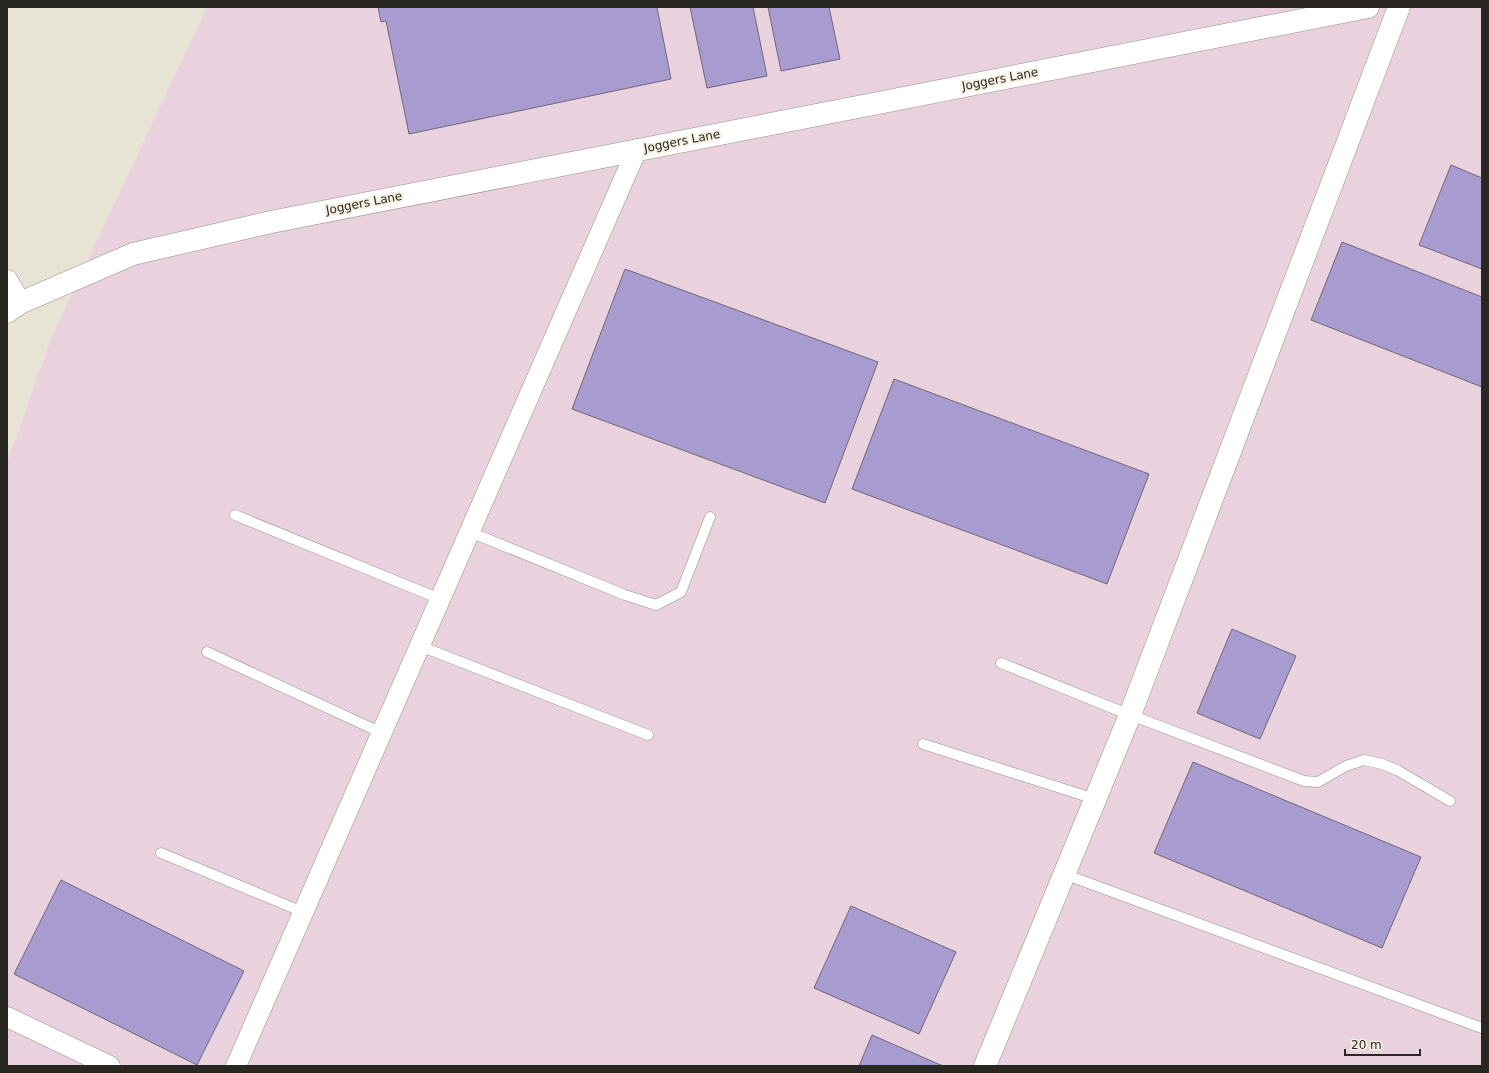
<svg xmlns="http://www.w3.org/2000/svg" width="1489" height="1073" font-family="'DejaVu Sans',sans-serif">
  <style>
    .industrial { fill: #e9d2de }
    .building { fill: #a89bd0; stroke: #6c6976 }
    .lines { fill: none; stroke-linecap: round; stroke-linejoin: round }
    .lane-casing { stroke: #949183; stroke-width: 11 }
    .street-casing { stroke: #949183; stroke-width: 21 }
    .secondary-casing { stroke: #949183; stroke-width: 23 }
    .lane { stroke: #fff; stroke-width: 10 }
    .street { stroke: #fff; stroke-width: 20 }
    .secondary { stroke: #fff; stroke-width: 22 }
    .labels { text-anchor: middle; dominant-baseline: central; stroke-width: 4; stroke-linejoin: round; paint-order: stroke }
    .street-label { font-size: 12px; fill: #282721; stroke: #f4f1e2 }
  </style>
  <rect width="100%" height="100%" fill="#e7e4d5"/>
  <!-- industrial -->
  <path class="industrial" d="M207,7h1275v1059h-1475v-603l45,-127z"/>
  <!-- building -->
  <g class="building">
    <path d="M378,7h279l14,72 -262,55 -23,-113 -5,1z"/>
    <path d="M690,7h63l14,69 -60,12z"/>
    <path d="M768,7h61l11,52 -59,12z"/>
    <path d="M1451,165l31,13v91l-63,-24z"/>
    <path d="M1342,242l140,55v90l-171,-67z"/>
    <path d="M625,269l253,93 -53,141 -253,-94z"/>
    <path d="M894,379l255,95 -42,110 -255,-95z"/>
    <path d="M1232,629l64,27 -36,83 -63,-26z"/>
    <path d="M1193,762l228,95 -39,91 -228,-95z"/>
    <path d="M61,880l183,91 -47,94 -183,-91z"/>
    <path d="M851,906l105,46 -37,82 -105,-46z"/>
    <path d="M872,1035l71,31h-84z"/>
  </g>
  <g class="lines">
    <!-- lane casing -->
    <g class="lane-casing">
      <g id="lane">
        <path d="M235,515l205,84"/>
        <path d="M470,532l155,63 31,10 25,-13 29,-75"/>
        <path d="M420,646l228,89"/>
        <path d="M207,652l175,81"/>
        <path d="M1001,663l114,46 189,72 14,1 28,-16 18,-6 18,4 15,6 53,31"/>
        <path d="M923,744l172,55"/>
        <path d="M161,853l142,59"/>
        <path d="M1064,874l418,154"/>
      </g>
    </g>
    <!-- street casing -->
    <g class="street-casing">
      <g id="street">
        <path d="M7,1017l103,49"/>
        <path d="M236,1066l401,-917"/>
      </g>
    </g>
    <!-- secondary casing -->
    <g class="secondary-casing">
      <g id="secondary">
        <path d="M7,281l13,22"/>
        <path d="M7,312l13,-9 113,-49 138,-32 1097,-215"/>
        <path d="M985,1066l145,-351 269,-708"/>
      </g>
    </g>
    <!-- lane -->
    <use href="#lane" class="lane"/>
    <!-- street -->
    <use href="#street" class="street"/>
    <!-- secondary -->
    <use href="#secondary" class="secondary"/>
  </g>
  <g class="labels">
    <!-- street labels -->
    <g class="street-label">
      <text transform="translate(1000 79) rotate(-11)">Joggers Lane</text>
      <text transform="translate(682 141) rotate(-11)">Joggers Lane</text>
      <text transform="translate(364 203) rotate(-11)">Joggers Lane</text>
    </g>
  </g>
  <!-- border -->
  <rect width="1489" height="1073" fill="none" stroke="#282721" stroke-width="16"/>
  <!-- scale -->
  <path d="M1345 1049v6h75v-6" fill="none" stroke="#282721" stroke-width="2"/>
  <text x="1351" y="1049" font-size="12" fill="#282721" stroke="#f4f1e2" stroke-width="3" paint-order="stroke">20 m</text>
</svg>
